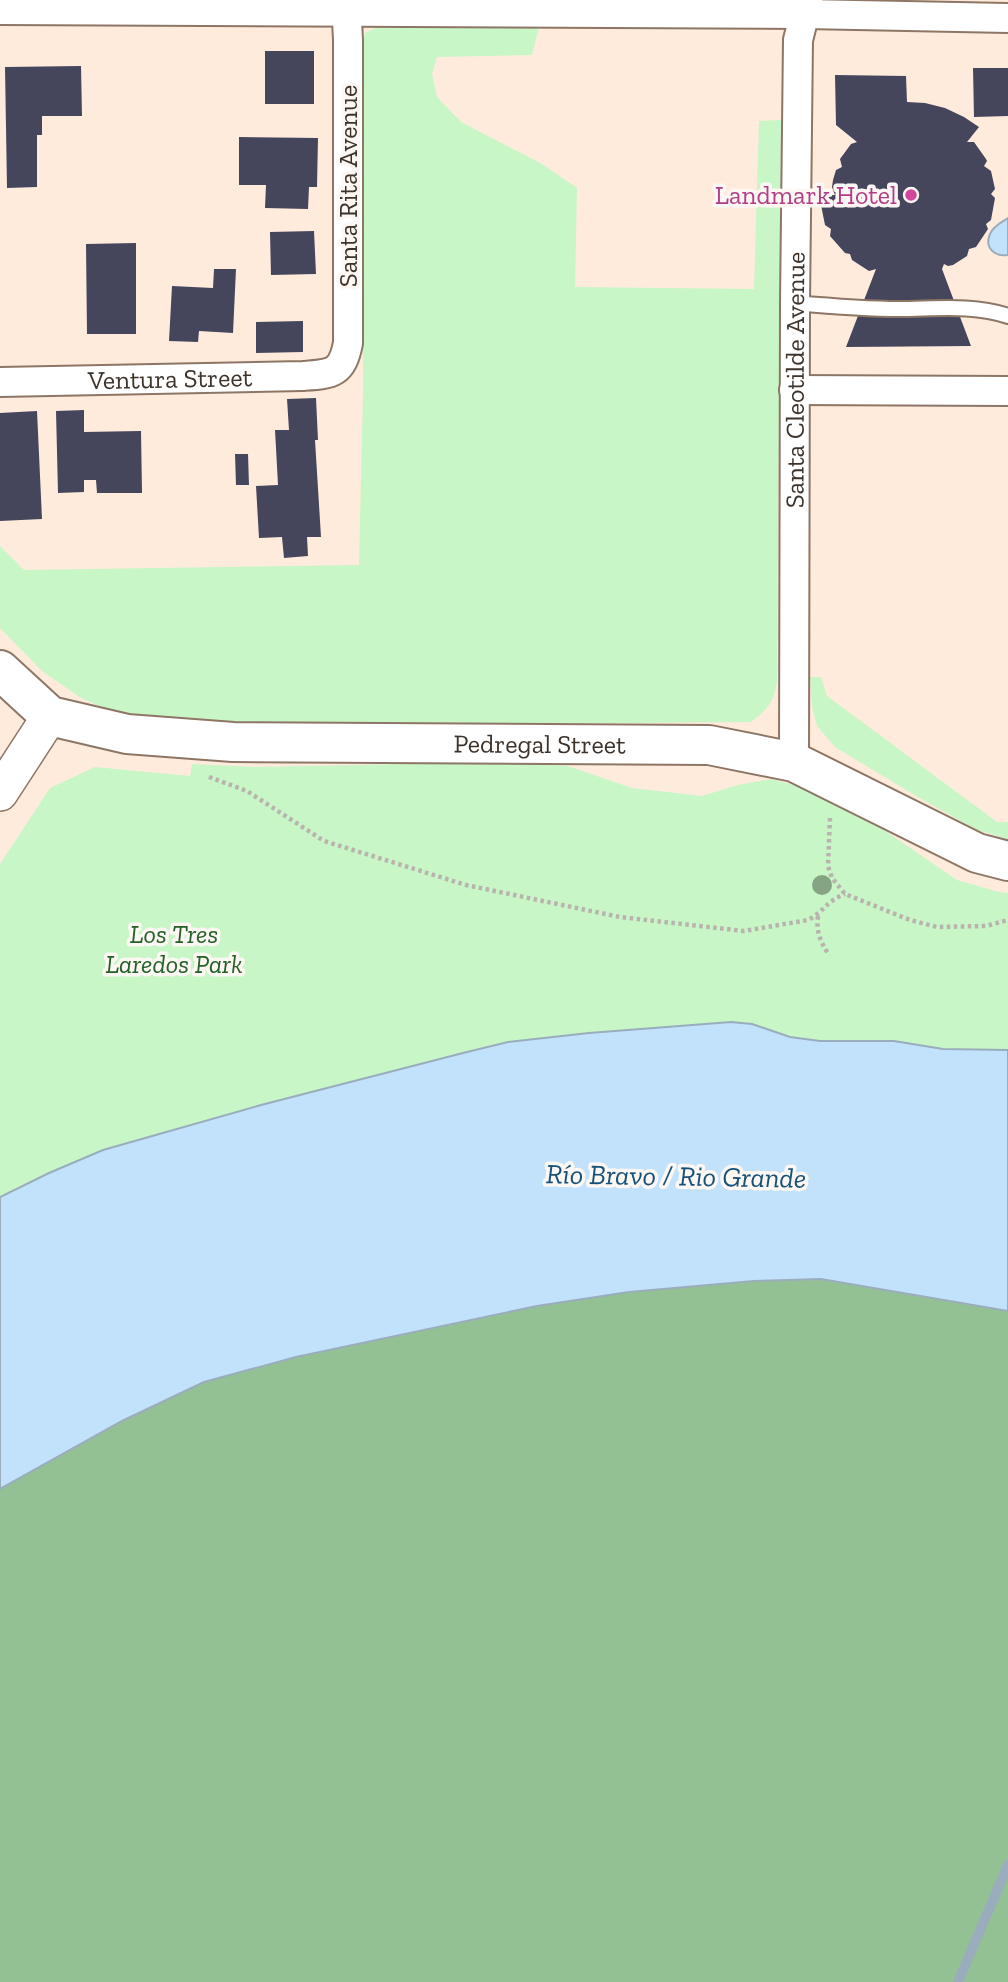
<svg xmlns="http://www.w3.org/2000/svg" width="1008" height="1982" font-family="'Zilla Slab',serif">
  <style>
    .built { fill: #ffebdc }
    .green { fill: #c8f6c7 }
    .forest { fill: #94c193 }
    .water { fill: #c2e1fb; stroke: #9aadbd; stroke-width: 2 }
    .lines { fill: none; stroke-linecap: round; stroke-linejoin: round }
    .stream { stroke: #9aadbd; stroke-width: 10 }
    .building { fill: #45455c }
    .service-casing { stroke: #8d7665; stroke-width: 18 }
    .minor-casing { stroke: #8d7665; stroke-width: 32 }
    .tertiary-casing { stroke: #8d7665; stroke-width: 38 }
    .secondary-casing { stroke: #8d7665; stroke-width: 42 }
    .path { stroke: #b9b3ad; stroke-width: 4.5; stroke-dasharray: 3.5 3.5; stroke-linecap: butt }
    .service { stroke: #fff; stroke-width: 14 }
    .minor { stroke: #fff; stroke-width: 28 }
    .tertiary { stroke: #fff; stroke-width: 35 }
    .secondary { stroke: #fff; stroke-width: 38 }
    .tree { fill: #85a483 }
    .hotel-dot { fill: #d1479c; stroke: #fcf7f3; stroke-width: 2.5 }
    .labels { text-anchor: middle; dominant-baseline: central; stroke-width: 7; stroke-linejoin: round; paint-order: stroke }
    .street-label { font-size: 26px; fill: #3d332b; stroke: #fcf7f3 }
    .hotel-label { font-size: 26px; fill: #b23c85; stroke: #fcf7f3; text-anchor: end }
    .park-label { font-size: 26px; font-style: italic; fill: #236127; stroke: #fcf7f3 }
    .water-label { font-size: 28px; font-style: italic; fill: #165179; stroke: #fcf7f3 }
  </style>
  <rect width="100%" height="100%" fill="#fcf7f3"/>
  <!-- built -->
  <path class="built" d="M0,0h1008v1050l-329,-24 -90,7 -81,9 -459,131 -49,24z"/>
  <!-- green -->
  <g class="green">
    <path d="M375,28h164l-7,27 -95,2 -5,17 5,23 24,25 81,42 35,24 -2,99 179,2 5,-168 22,-1 -4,562c-3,21 -10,27 -26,40l-466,4 -125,-5 -44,-8 -35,-15 -39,-27 -42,-43v-82l24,24 335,-5 4,-175 -1,-346 3,-11z"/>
    <path d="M810,677h11l6,19 170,126h11v17l-31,-9 -61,-34 -81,-49 -18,-21 -5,-19z"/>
    <path d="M507,762l61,4 64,22 70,8 36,-11 33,-6 31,8 47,19 108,74 42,12 9,1v157l-65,-1 -49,-8h-74l-30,-4 -19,-7 -40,-8 -142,11 -81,9 -247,63 -158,45 -54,23 -49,24v-333l50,-76 45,-21 95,9 2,-12 64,3z"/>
  </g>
  <!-- forest -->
  <path class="forest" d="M821,1279l187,32v671h-1008v-493l122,-68 82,-39 92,-25 241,-51 92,-14 125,-11z"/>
  <!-- water -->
  <g class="water">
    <path d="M1008,218v37c-13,2 -24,-7 -18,-21 3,-8 12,-12 18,-16z"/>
    <path d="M731,1022l21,2 38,13 30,4h74l49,8 65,1v261l-187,-32 -67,2 -125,11 -92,14 -241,51 -92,25 -82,39 -122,68v-292l49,-24 54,-23 158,-45 206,-53 41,-10 81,-9z"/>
  </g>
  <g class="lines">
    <!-- stream -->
    <path class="stream" d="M958,1982l50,-117"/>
  </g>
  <!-- building -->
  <g class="building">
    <rect x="265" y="51" width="49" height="53"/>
    <path d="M81,66l1,50h-40v19h-5v52l-30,1 -2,-121z"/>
    <path d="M973,68h35v48l-34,1z"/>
    <path d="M835,75l71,1 1,26 18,1 20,5 19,9 15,10 -12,15h7l12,17 1,2 -3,5 7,5 4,18 -4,5 4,4 -4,22 -5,4 2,5 -12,18 -7,2 -2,7 -14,9 -5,1 -4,-2 -2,5 29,77 -125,1 30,-78 -7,2 -17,-11 -2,-6 -5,-1 -15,-17 1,-7 -6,-4 -5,-25v-3l4,-2h11l-3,-8 1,-7 3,-10 6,-3 -2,-8 11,-15 6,-2 -21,-17z"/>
    <path d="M239,137l79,1 -1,49h-8l-1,22 -43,-1 1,-23h-27z"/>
    <path d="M314,231l2,43 -45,1 -1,-43z"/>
    <path d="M136,243v91h-49l-1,-90z"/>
    <path d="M214,269h22l-3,64 -34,-2 -1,11 -29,-1 3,-55 41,2z"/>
    <path d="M303,321v31l-47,1v-31z"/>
    <path d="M316,398l2,42h-3l6,97h-14l1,19 -24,2 -2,-21 -23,1 -3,-52 22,-1 -3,-55h14l-2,-31z"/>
    <path d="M84,410v22l57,-1 1,62h-45l-1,-13h-12v12l-26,1 -2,-82z"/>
    <path d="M37,411l5,108 -42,2v-108z"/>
    <path d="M235,454h13l1,31h-13z"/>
  </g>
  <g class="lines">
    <!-- service casing -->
    <g class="service-casing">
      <path id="service" d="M795,303c34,3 69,6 104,6 35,0 75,-5 109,7"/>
    </g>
    <!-- minor casing -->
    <g class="minor-casing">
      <g id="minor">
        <path d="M0,10l805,4 203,4"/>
        <path id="s1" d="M0,382l303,-6c29,-2 39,-2 45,-33v-303l-2,-40"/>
        <path d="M794,390l214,1"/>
        <path id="s2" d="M794,762l1,-459 3,-263 10,-40"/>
      </g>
    </g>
    <!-- tertiary casing -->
    <g class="tertiary-casing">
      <path id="tertiary" d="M0,793l50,-77"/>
    </g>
    <!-- secondary casing -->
    <g class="secondary-casing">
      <g id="secondary">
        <path id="s3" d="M0,670l50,46 77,18 106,8 476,3 85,17 183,91 31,8"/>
      </g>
    </g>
    <!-- path -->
    <g class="path">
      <path d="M209,777l38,14 77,50 142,44 154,32 124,14 64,-11c17,-9 17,-18 37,-26"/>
      <path d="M830,818l-2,48 4,12 13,16 65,26 27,7 49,-1 22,-6"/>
      <path d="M818,916c-2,16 2,25 11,39"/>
    </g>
    <!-- service -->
    <use href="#service" class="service"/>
    <!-- minor -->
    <use href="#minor" class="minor"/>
    <!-- tertiary -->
    <use href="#tertiary" class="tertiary"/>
    <!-- secondary -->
    <use href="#secondary" class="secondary"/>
  </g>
  <!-- trees -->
  <circle class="tree" cx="822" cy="885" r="10"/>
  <!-- markers -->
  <circle class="hotel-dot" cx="911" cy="195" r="7"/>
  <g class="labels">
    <!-- street labels -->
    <g class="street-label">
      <text transform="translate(348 186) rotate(-90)">Santa Rita Avenue</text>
      <text stroke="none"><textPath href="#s1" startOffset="170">Ventura Street</textPath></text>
      <text stroke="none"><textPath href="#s2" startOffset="382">Santa Cleotilde Avenue</textPath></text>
      <text stroke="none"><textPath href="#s3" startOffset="560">Pedregal Street</textPath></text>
    </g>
    <!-- hotel labels -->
    <g class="hotel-label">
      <text x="897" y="195">Landmark Hotel</text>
    </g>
    <!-- park labels -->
    <g class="park-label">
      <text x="174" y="934">Los Tres<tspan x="174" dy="30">Laredos Park</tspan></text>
    </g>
    <!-- water labels -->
    <g class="water-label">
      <text transform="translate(676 1176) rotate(1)">Río Bravo / Rio Grande</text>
    </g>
  </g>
</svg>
